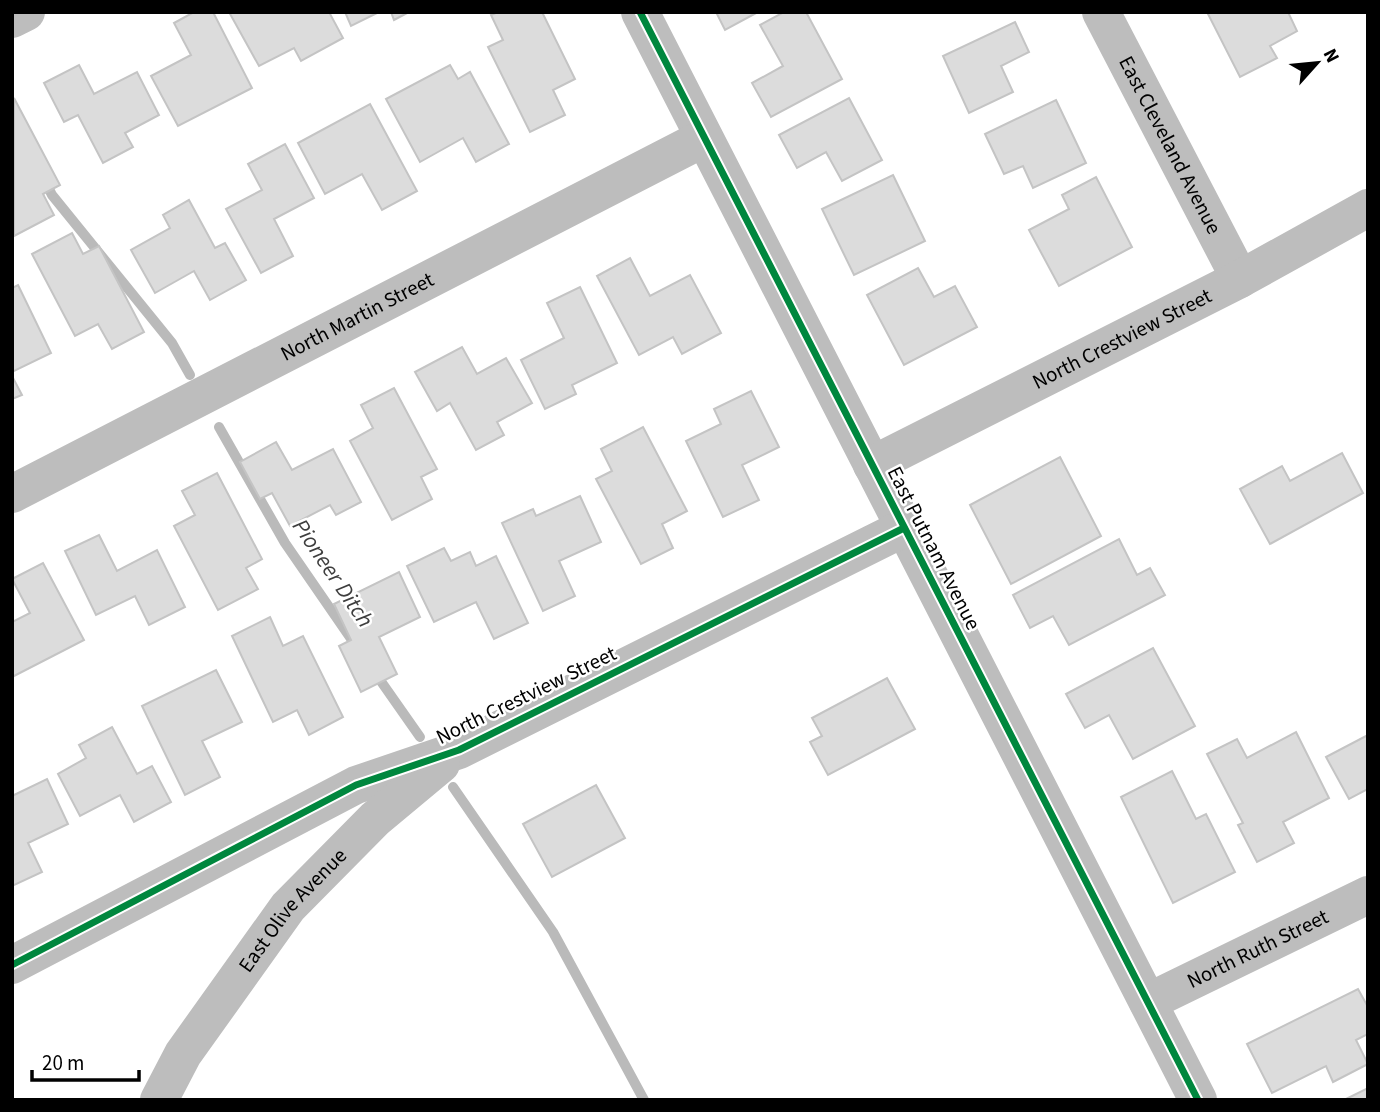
<svg xmlns="http://www.w3.org/2000/svg" width="1380" height="1112" font-family="'Source Sans 3',sans-serif">
  <style>
    .lines { fill: none; stroke-linecap: round; stroke-linejoin: round }
    .stream { stroke: #bababa; stroke-width: 10 }
    .building { fill: #dcdcdc; stroke: #c4c4c4; stroke-width: 2 }
    .minor { stroke: #bdbdbd; stroke-width: 38 }
    .cycleway-casing { stroke: #fff; stroke-width: 11 }
    .cycleway { stroke: #00873e; stroke-width: 7 }
    .labels { text-anchor: middle; dominant-baseline: central; stroke-width: 5; stroke-linejoin: round; paint-order: stroke }
    .street-label { font-size: 21px; fill: #000; stroke: #fff }
    .water-label { font-size: 23px; font-style: italic; fill: #3e3e3e; stroke: #fff }
  </style>
  <rect width="100%" height="100%" fill="#fff"/>
  <g class="lines">
    <!-- stream -->
    <g class="stream">
      <path d="M44,179l8,16 120,148 18,32"/>
      <path d="M219,427l66,116 71,103"/>
      <path d="M373,670l47,67"/>
      <path d="M453,787l100,145 91,168"/>
    </g>
  </g>
  <!-- building -->
  <g class="building">
    <path d="M194,12h19l39,76 -74,38 -27,-50 40,-21 -17,-32z"/>
    <path d="M229,12h100l14,26 -42,23 -7,-13 -35,18z"/>
    <path d="M345,12h34l-28,14z"/>
    <path d="M391,12h18l-15,8z"/>
    <path d="M498,12h44l33,67 -22,11 12,25 -35,17 -42,-85 15,-7 -12,-25z"/>
    <path d="M716,12h42l-33,18z"/>
    <path d="M784,12h22l36,67 -71,38 -19,-34 31,-17 -23,-41z"/>
    <path d="M1207,12h81l9,19 -27,15 7,12 -37,19z"/>
    <path d="M1015,22l14,30 -28,14 12,26 -44,21 -26,-57z"/>
    <path d="M79,65l15,29 43,-22 22,43 -34,18 8,14 -30,16 -25,-48 -14,7 -20,-39z"/>
    <path d="M450,65l8,14 12,-7 39,72 -33,18 -13,-24 -43,24 -34,-63z"/>
    <path d="M14,98l46,87 -17,9 11,21 -40,21z"/>
    <path d="M849,98l33,62 -40,21 -16,-29 -29,16 -18,-33z"/>
    <path d="M1056,100l30,63 -53,25 -10,-22 -19,8 -19,-40z"/>
    <path d="M370,104l47,87 -35,19 -20,-36 -37,20 -27,-51z"/>
    <path d="M285,144l29,54 -40,21 19,37 -32,17 -35,-64 36,-19 -14,-26z"/>
    <path d="M893,175l32,66 -71,34 -32,-66z"/>
    <path d="M1096,177l36,70 -73,39 -30,-56 40,-21 -7,-14z"/>
    <path d="M189,200l26,48 10,-5 21,37 -36,20 -16,-29 -39,22 -24,-43 39,-22 -7,-13z"/>
    <path d="M72,233l11,21 16,-8 45,86 -32,17 -14,-25 -23,12 -43,-82z"/>
    <path d="M630,258l20,38 40,-21 31,58 -39,21 -9,-17 -34,18 -42,-79z"/>
    <path d="M918,268l16,29 21,-11 22,41 -73,38 -37,-70z"/>
    <path d="M18,285l33,68 -39,19v-84z"/>
    <path d="M580,287l37,76 -45,22 4,9 -31,15 -24,-49 43,-22 -17,-35z"/>
    <path d="M462,347l15,27 29,-16 26,45 -35,19 7,13 -28,15 -26,-47 -13,8 -22,-39z"/>
    <path d="M12,376l10,19 -10,4z"/>
    <path d="M394,388l43,81 -16,8 11,22 -40,21 -42,-79 23,-13 -12,-23z"/>
    <path d="M751,391l28,56 -37,18 17,35 -36,17 -37,-76 35,-17 -7,-15z"/>
    <path d="M643,427l44,84 -25,13 11,24 -32,16 -45,-85 16,-8 -11,-22z"/>
    <path d="M276,442l16,28 41,-21 28,53 -25,13 -6,-10 -40,21 -18,-33 -12,6 -20,-37z"/>
    <path d="M1342,453l21,40 -93,51 -30,-55 42,-23 8,15z"/>
    <path d="M1060,457l41,79 -90,48 -41,-79z"/>
    <path d="M217,473l45,86 -16,9 12,21 -40,21 -44,-84 21,-11 -13,-24z"/>
    <path d="M580,496l21,46 -42,19 16,35 -32,15 -41,-88 31,-14 3,7z"/>
    <path d="M99,535l18,36 40,-21 28,57 -36,18 -14,-29 -39,19 -31,-64z"/>
    <path d="M1119,539l18,36 13,-7 15,27 -96,50 -16,-29 -23,12 -17,-33z"/>
    <path d="M444,548l7,13 19,-9 6,14 20,-10 32,67 -34,16 -18,-37 -42,20 -27,-56z"/>
    <path d="M43,563l41,77 -72,37v-55l18,-9 -18,-34z"/>
    <path d="M399,572l21,45 -41,20 18,37 -36,18 -22,-46 12,-6 -17,-36z"/>
    <path d="M270,617l13,29 20,-10 40,81 -34,18 -12,-25 -24,12 -41,-86z"/>
    <path d="M1153,648l42,78 -62,33 -24,-44 -24,13 -19,-34z"/>
    <path d="M216,670l26,52 -40,19 18,36 -35,18 -43,-89z"/>
    <path d="M887,678l28,51 -87,46 -18,-33 12,-6 -10,-18z"/>
    <path d="M112,727l25,47 15,-8 19,36 -37,20 -14,-27 -40,21 -22,-42 28,-16 -7,-13z"/>
    <path d="M1296,732l33,66 -46,24 11,21 -37,19 -19,-37 5,-2 -36,-69 30,-15 10,19z"/>
    <path d="M1368,735v54l-19,10 -23,-42z"/>
    <path d="M1172,771l24,48 10,-5 29,58 -62,31 -52,-106z"/>
    <path d="M47,779l21,45 -40,19 14,29 -30,14v-90z"/>
    <path d="M596,785l29,53 -73,39 -29,-53z"/>
    <path d="M1358,989l10,18v27l-12,6 12,24 -35,18 -7,-16 -54,27 -25,-49z"/>
    <path d="M1368,1088v12h-24z"/>
  </g>
  <g class="lines">
    <!-- minor -->
    <g class="minor">
      <path d="M640,12l558,1088"/>
      <path id="s1" d="M1101,12l139,267"/>
      <path d="M12,19l14,-7"/>
      <path id="s2" d="M872,465l368,-186 128,-71"/>
      <path id="s3" d="M12,494l692,-356"/>
      <path d="M12,965l344,-180 103,-35 445,-222"/>
      <path id="s4" d="M1148,1002l220,-107"/>
      <path id="s5" d="M159,1100l24,-46 105,-147 87,-88 66,-55"/>
    </g>
    <!-- cycleway casing -->
    <g class="cycleway-casing">
      <g id="cycleway">
        <path d="M640,12l558,1088"/>
        <path d="M12,965l344,-180 103,-35 445,-222"/>
      </g>
    </g>
    <!-- cycleway -->
    <use href="#cycleway" class="cycleway"/>
  </g>
  <g class="labels">
    <!-- street labels -->
    <g class="street-label">
      <text stroke="none"><textPath href="#s1" startOffset="150">East Cleveland Avenue</textPath></text>
      <text stroke="none"><textPath href="#s3" startOffset="388">North Martin Street</textPath></text>
      <text stroke="none"><textPath href="#s2" startOffset="280">North Crestview Street</textPath></text>
      <text transform="translate(934 548) rotate(63)">East Putnam Avenue</text>
      <text transform="translate(526 695) rotate(-26)">North Crestview Street</text>
      <text stroke="none"><textPath href="#s5" startOffset="233">East Olive Avenue</textPath></text>
      <text stroke="none"><textPath href="#s4" startOffset="122">North Ruth Street</textPath></text>
    </g>
    <!-- water labels -->
    <g class="water-label">
      <text transform="translate(333 573) rotate(56)">Pioneer Ditch</text>
    </g>
  </g>
  <!-- border -->
  <rect width="1380" height="1112" fill="none" stroke="#000000" stroke-width="28"/>
  <!-- north arrow -->
  <g transform="translate(1317 63) rotate(63)" stroke="#ffffff" stroke-width="5" paint-order="stroke">
  <path d="M0-5L12 26L0 18L-12 26Z" fill="#000000"/>
  <text y="-10" font-size="19" font-weight="bold" text-anchor="middle" fill="#000000">N</text>
  </g>
  <!-- scale -->
  <path d="M32 1070v10h107v-10" fill="none" stroke="#000000" stroke-width="3.5"/>
  <text x="42" y="1070" font-size="21" fill="#000000" stroke="#ffffff" stroke-width="5" paint-order="stroke">20 m</text>
</svg>
